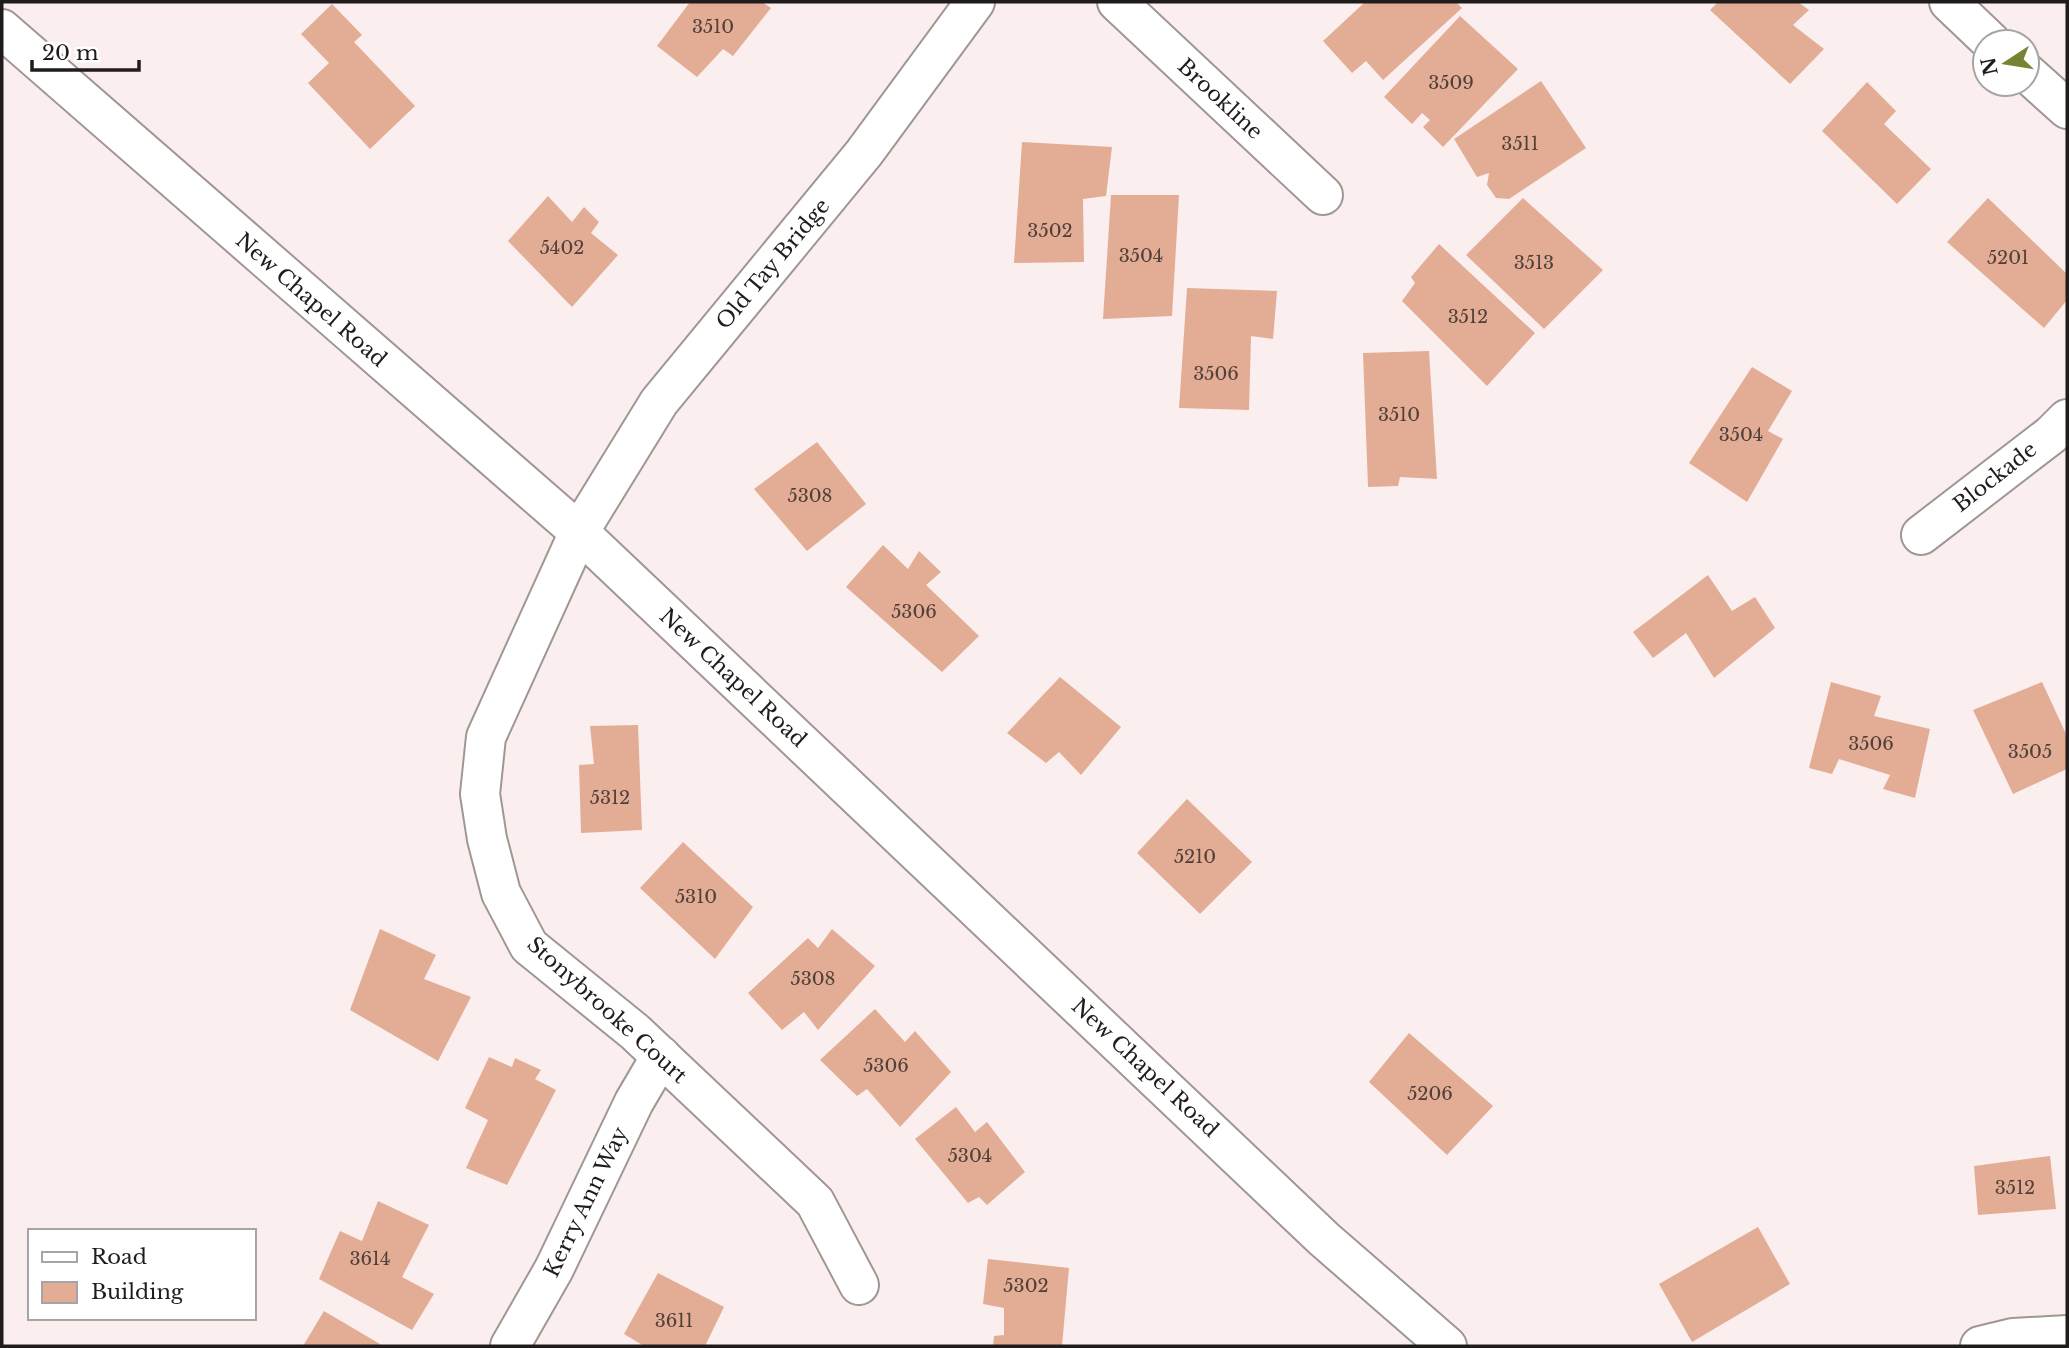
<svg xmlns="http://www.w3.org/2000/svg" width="2069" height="1348" font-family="'Libre Baskerville',serif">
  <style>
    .building { fill: #e3ad95 }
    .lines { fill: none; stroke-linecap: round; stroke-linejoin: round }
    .minor-casing { stroke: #a09795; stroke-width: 42 }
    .minor { stroke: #fff; stroke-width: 38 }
    .labels { text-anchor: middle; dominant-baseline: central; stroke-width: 5; stroke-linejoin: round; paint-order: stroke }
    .number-label { font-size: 18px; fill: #51403a }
    .street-label { font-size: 21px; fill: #201c1c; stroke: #fff }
  </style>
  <rect width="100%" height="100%" fill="#faefee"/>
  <!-- building -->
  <g class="building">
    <path d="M690,2h72l9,6 -38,48 -10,-7 -26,28 -40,-31z"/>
    <path d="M1365,2h91l6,6 -79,72 -17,-19 -14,12 -29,-32z"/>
    <path d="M1718,2h80l11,8 -16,15 31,24 -34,35 -80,-74z"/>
    <path d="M332,4l30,31 -8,7 61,64 -45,43 -62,-66 21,-20 -28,-29z"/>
    <path d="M1460,16l58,53 -75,78 -20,-20 7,-7 -8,-7 -10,11 -28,-27z"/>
    <path d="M1541,81l45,67 -77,51 -13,-1 -9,-13 2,-12 -12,4 -23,-38z"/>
    <path d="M1867,82l29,29 -12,13 47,45 -34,35 -75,-73z"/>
    <path d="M1022,142l90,5 -6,49 -23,3 1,63 -70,1z"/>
    <path d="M1111,195h68l-7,121 -69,3z"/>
    <path d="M548,196l24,26 12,-15 15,15 -8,11 27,22 -46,52 -64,-66z"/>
    <path d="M1523,198l80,72 -59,59 -78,-74z"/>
    <path d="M1988,198l79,76v26l-23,28 -97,-86z"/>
    <path d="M1439,244l96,89 -48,53 -85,-85 13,-18 -4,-6z"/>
    <path d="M1187,288l90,3 -4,48 -22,-3 -2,74 -70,-2z"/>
    <path d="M1429,351l8,128 -37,-2 -2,9 -30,1 -5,-134z"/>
    <path d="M1752,367l40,24 -24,40 15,8 -36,63 -58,-39z"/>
    <path d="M817,442l49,62 -59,47 -53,-62z"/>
    <path d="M883,545l25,24 11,-18 22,21 -15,13 53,51 -37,36 -96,-85z"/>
    <path d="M1708,575l24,36 23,-14 20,31 -61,50 -28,-45 -33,25 -20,-26z"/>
    <path d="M1060,677l61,50 -40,48 -22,-23 -13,11 -39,-30z"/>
    <path d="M1831,682l50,14 -7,20 56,13 -15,69 -32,-9 7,-14 -51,-16 -7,15 -23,-6z"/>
    <path d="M2042,682l25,54v33l-54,25 -40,-84z"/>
    <path d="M638,725l4,105 -61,3 -2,-68 15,-1 -4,-38z"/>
    <path d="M1187,799l65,63 -52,52 -63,-61z"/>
    <path d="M683,842l70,65 -38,52 -75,-71z"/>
    <path d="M380,929l56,26 -12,24 47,18 -33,64 -88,-51z"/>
    <path d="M832,929l43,37 -57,64 -14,-18 -22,18 -34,-37 60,-55 10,10z"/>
    <path d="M875,1009l30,33 10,-11 36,41 -51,55 -33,-38 -10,7 -37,-36z"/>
    <path d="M1409,1033l84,73 -46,49 -78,-73z"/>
    <path d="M489,1057l23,10 3,-9 26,12 -6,9 21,11 -49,95 -41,-17 22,-48 -23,-12z"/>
    <path d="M956,1107l19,25 12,-10 38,50 -38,33 -8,-8 -11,6 -53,-64z"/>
    <path d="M2050,1156l6,53 -78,6 -4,-49z"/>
    <path d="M378,1201l51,24 -27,52 32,17 -22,36 -93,-51 21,-48 22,10z"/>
    <path d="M1758,1227l32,57 -98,58 -33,-58z"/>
    <path d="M988,1259l81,9 -7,78h-69l1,-10 10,-1v-27l-21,-4z"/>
    <path d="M658,1273l66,34 -19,39h-61l-20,-12z"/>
    <path d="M324,1311l56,33 -1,2h-76z"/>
  </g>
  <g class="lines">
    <!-- minor casing -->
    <g class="minor-casing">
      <g id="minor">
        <path d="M1117,2l206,193"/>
        <path d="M1949,2l42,40"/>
        <path d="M2,29l577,503 745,707 123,107"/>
        <path d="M2027,73l40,36"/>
        <path d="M1921,535l130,-100 16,-16"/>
        <path d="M859,1285l-44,-83 -180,-170 -106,-86 -28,-53 -14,-54 -7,-45 6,-57 93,-205 80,-130 205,-249 111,-151"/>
        <path d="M510,1346l44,-77 80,-167 27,-46"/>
        <path d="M1980,1346l33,-8 54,-3"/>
      </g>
    </g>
    <!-- minor -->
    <use href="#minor" class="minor"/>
  </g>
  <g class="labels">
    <!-- number labels -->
    <g class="number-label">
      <text x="713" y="27">3510</text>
      <text x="1451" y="83">3509</text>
      <text x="1520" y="144">3511</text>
      <text x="1050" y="231">3502</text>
      <text x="562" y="248">5402</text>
      <text x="1141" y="256">3504</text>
      <text x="2008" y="258">5201</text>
      <text x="1534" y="263">3513</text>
      <text x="1468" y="317">3512</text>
      <text x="1216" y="374">3506</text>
      <text x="1399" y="415">3510</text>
      <text x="1741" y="435">3504</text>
      <text x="810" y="496">5308</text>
      <text x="914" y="612">5306</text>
      <text x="1871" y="744">3506</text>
      <text x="2030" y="752">3505</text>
      <text x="610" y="798">5312</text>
      <text x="1195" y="857">5210</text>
      <text x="696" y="897">5310</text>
      <text x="813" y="979">5308</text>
      <text x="886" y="1066">5306</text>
      <text x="1430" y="1094">5206</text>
      <text x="970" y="1156">5304</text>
      <text x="2015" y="1188">3512</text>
      <text x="370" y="1259">3614</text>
      <text x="1026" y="1286">5302</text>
      <text x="674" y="1321">3611</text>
    </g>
    <!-- street labels -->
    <g class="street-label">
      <text transform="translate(1220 99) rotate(43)">Brookline</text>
      <text transform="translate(773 264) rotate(-50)">Old Tay Bridge</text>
      <text transform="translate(311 300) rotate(41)">New Chapel Road</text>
      <text transform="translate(1995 477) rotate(-38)">Blockade</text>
      <text transform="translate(733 678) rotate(43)">New Chapel Road</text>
      <text transform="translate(607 1010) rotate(42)">Stonybrooke Court</text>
      <text transform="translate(1145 1068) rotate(43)">New Chapel Road</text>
      <text transform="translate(586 1202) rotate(-64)">Kerry Ann Way</text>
    </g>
  </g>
  <!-- border -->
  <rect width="2069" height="1348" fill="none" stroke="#201c1c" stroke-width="7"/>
  <!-- legend -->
  <rect x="28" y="1229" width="228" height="91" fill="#ffffff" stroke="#a6a4a4" stroke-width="2"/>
  <rect x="42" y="1252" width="35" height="10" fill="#ffffff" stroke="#a6a4a4" stroke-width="2"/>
  <text x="91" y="1264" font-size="21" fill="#201c1c">Road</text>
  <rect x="42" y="1282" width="35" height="21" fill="#e3ad95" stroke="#a6a4a4" stroke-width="2"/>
  <text x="91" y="1299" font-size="21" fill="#201c1c">Building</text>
  <!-- north arrow -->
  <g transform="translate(2006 63) rotate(258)"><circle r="33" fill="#ffffff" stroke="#a6a4a4" stroke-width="2"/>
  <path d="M0-5L12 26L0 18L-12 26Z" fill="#748433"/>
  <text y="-10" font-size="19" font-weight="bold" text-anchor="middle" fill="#201c1c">N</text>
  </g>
  <!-- scale -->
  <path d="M32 60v10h107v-10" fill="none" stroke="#201c1c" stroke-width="3.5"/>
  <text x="42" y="60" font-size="21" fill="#201c1c" stroke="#ffffff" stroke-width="5" paint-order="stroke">20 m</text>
</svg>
